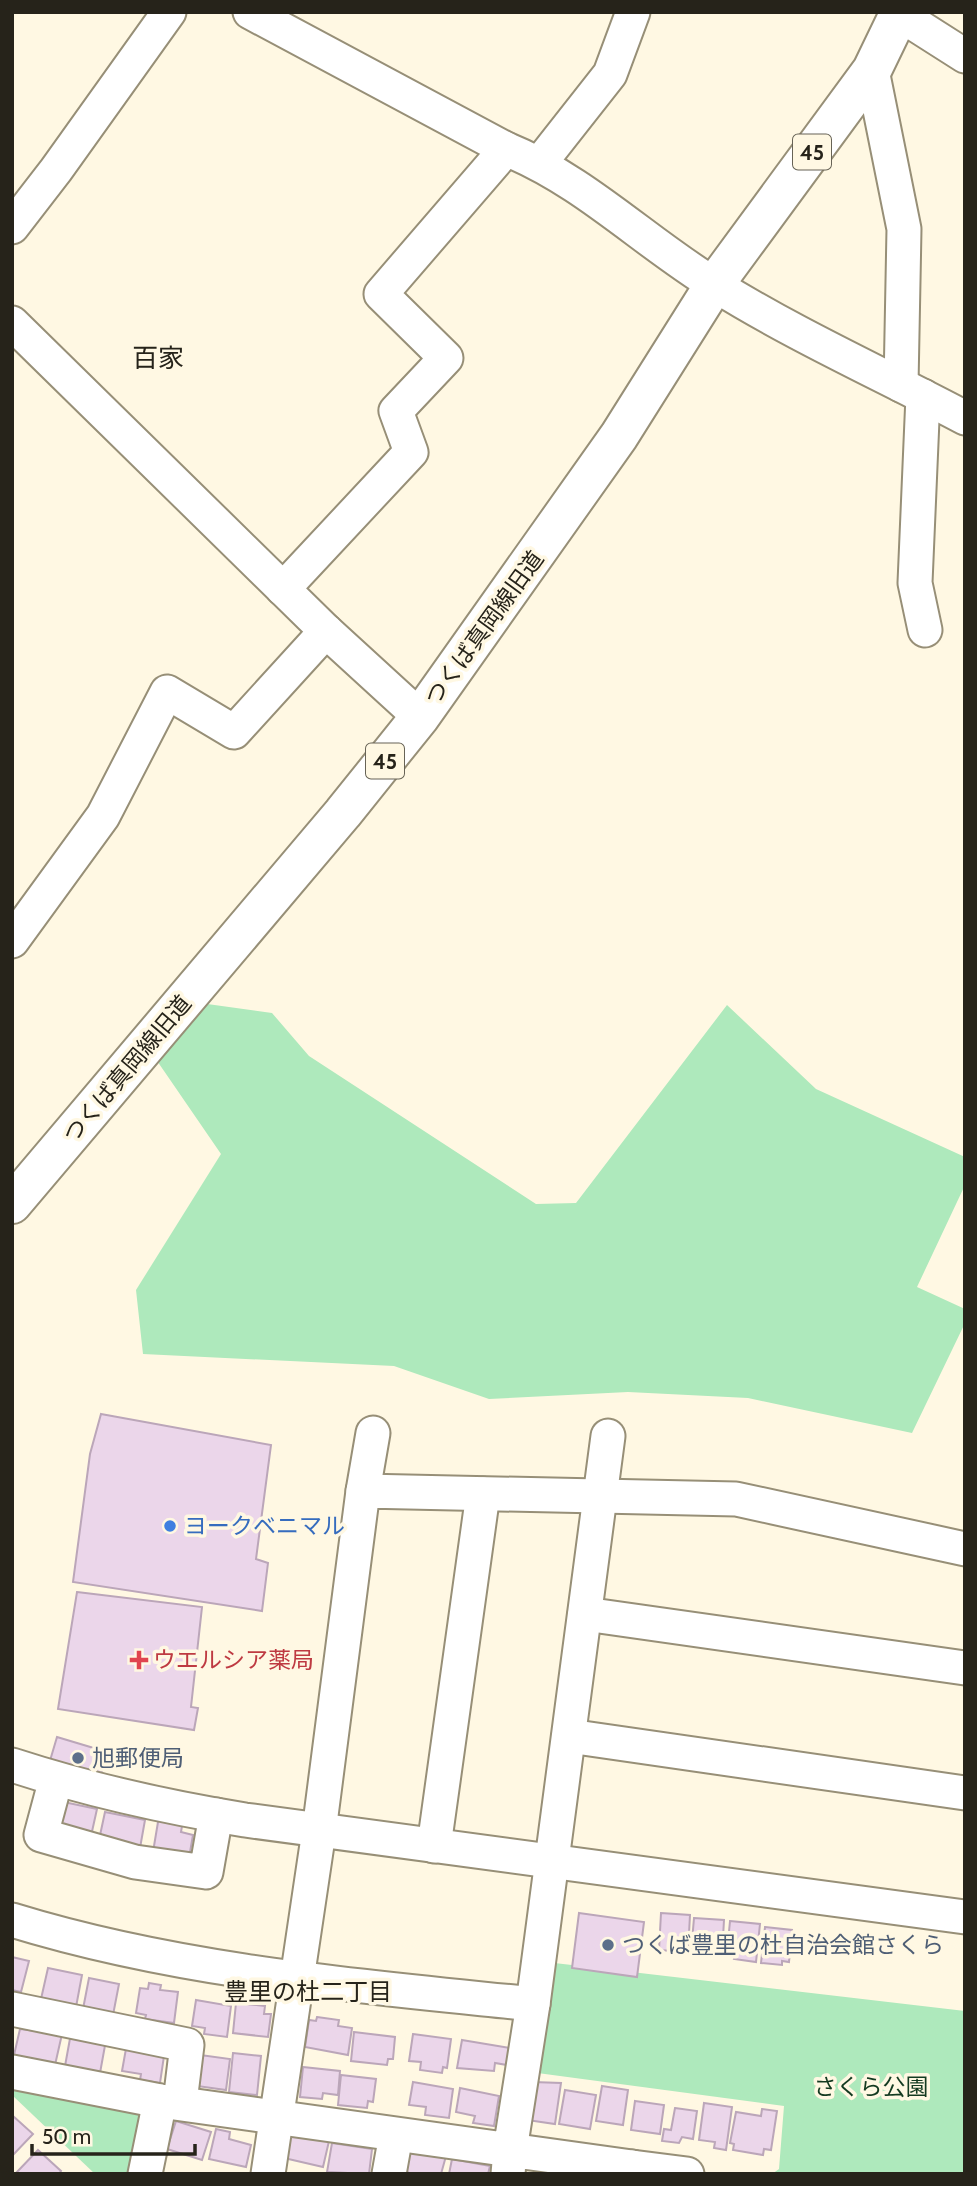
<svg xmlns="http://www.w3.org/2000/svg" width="977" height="2186" font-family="Cabin,'Noto Sans JP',sans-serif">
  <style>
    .green { fill: #aee9bc }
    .building { fill: #ebd6ea; stroke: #bba6b9; stroke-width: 2 }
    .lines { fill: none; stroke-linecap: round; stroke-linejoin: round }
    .minor-casing { stroke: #978f77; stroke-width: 37 }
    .major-casing { stroke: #978f77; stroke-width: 42 }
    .minor { stroke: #fff; stroke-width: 33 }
    .major { stroke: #fff; stroke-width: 38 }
    .shop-dot { fill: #3f7fe0; stroke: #fff8e3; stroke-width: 2.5 }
    .health-dot { fill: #e0444e; stroke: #fff8e3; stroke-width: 2.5 }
    .service-dot { fill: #5c6f8a; stroke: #fff8e3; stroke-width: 2.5 }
    .labels { text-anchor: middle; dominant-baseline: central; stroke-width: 7; stroke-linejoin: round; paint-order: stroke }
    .shield { fill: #fff8e3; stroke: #676356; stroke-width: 2 }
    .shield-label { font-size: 21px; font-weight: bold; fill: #26231a }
    .street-label { font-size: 23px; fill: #26231a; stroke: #fff8e3 }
    .shop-label { font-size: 23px; fill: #366cbe; stroke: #fff8e3; text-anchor: start }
    .health-label { font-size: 23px; fill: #be3a42; stroke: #fff8e3; text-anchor: start }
    .service-label { font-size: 23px; fill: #4e5e75; stroke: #fff8e3; text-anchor: start }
    .park-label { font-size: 23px; fill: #133a20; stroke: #fff8e3 }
    .neighbourhood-label { font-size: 24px; fill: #26231a; stroke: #fff8e3 }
    .quarter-label { font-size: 26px; fill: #26231a; stroke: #fff8e3 }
  </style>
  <rect width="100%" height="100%" fill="#fff8e3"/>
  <!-- green -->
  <g class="green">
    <path d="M164,998l108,15 37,43 227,148 40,-1 151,-198 89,84 149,68v28l-48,102 48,22v14l-53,110 -164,-35 -120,-6 -139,7 -95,-33 -251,-12 -7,-64 85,-136 -81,-118z"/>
    <path d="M546,1962l419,49v163h-193l7,-5 5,-63 -254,-34z"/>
    <path d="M12,2081l125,23 11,13 -16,57h-37l-83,-79z"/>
  </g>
  <!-- building -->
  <g class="building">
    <path d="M101,1414l170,31 -15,114 12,4 -6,48 -189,-29 17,-128z"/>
    <path d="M77,1592l125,15 -11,100 7,1 -4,22 -136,-21z"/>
    <path d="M57,1737l50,15 -7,26 -51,-14z"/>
    <path d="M59,1801l38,8 -6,27 -38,-8z"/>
    <path d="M105,1812l40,8 -5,28 -41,-8z"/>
    <path d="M159,1816l24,4 -2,12 12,3 -4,23 -36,-6z"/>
    <path d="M579,1913l65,9 -7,55 -65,-9z"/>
    <path d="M661,1913l29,2 -2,37 -29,-2z"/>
    <path d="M694,1918l30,2 -2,35 -31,-2z"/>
    <path d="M730,1921l30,3 -4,38 -22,-3 1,-5 -8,-1z"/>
    <path d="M765,1927l27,3 -3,32 -7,-1v4l-21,-2z"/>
    <path d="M12,1957l17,4 -8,31 -9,-2z"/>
    <path d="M48,1968l34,7 -6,32 -35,-8z"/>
    <path d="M89,1978l30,6 -6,31 -30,-6z"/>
    <path d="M149,1983l12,2 -1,5 18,2 -4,31 -29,-4 1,-4 -10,-2 4,-25 8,1z"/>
    <path d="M196,2000l35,6 -4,31 -23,-3 1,-6 -13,-2z"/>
    <path d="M236,2003l29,3 -1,8h7l-3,23 -35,-4z"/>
    <path d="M317,2017l22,3 -1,6 14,2 -4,27 -43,-8 4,-27 7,1z"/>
    <path d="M20,2029l42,5 -7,31 -41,-10z"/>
    <path d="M354,2032l41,5 -2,22h-5l-1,6 -36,-4z"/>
    <path d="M71,2033l35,7 -6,33 -35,-7z"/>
    <path d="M413,2034l38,5 -4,29 -4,-1 -1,6 -22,-3 1,-8 -12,-1z"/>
    <path d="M462,2040l48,8 -3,17 -12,-2 -1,8 -37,-3z"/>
    <path d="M127,2043l37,13 -4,27 -20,-3 1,-6 -19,-3z"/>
    <path d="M233,2053l28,3 -4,39 -28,-3z"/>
    <path d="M193,2054l37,5 -4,31 -36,-5z"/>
    <path d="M303,2067l37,4 -2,24 -15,-2 -1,6 -22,-2z"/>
    <path d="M341,2075l35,4 -3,23 -5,-1 -1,7 -29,-3z"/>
    <path d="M413,2082l40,7 -4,29 -24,-3 1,-8 -17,-2z"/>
    <path d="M533,2082l28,1 -6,41 -28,-4z"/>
    <path d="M602,2086l26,4 -5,35 -27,-4z"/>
    <path d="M460,2088l39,8 -5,30 -21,-3 2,-7 -19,-4z"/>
    <path d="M565,2090l31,5 -6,34 -31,-5z"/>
    <path d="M635,2101l29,4 -4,29 -29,-4z"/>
    <path d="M704,2103l28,4 -6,43 -12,-2 1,-6 -16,-2z"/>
    <path d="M675,2108l22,3 -4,28 -11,-2 -3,6 -17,-2 2,-12 7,1z"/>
    <path d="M762,2109l15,2 -6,39 -7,-1 -1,6 -30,-5 1,-6 -4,-1 6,-31 25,4z"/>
    <path d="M13,2116l20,18 -21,22v-39z"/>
    <path d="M176,2121l35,11 -9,28 -35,-11z"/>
    <path d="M216,2129l14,3 -1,7 22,6 -5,22 -37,-8z"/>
    <path d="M290,2131l39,10 -6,26 -39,-9z"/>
    <path d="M332,2143l40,6 -3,25 -42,-2z"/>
    <path d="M408,2147l38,9 -5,18h-30l-9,-5z"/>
    <path d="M38,2150l23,21 -2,3h-44z"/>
    <path d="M452,2159l38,7 -2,8h-39z"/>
  </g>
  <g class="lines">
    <!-- minor casing -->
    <g class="minor-casing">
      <g id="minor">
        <path d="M250,12l256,137c79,32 137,92 209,136 80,50 167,89 250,133"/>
        <path d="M899,14l66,42"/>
        <path d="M872,70l32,159 -3,156"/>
        <path d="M540,163l70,-89 23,-62"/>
        <path d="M12,227l44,-57 113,-158"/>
        <path d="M12,323l314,308 94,86"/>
        <path d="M923,396l-8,187 10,47"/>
        <path d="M283,589l128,-137 -15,-41 50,-53 -65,-64 125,-145"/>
        <path d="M12,941l91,-125 64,-124 67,40 92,-101"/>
        <path d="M363,1491l10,-58"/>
        <path d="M585,1614l380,54"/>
        <path d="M569,1736l396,57"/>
        <path d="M12,1765c77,25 153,42 233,55l720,97"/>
        <path d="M56,1779l-15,56 94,27 71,10 10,-57"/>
        <path d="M434,1846l49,-352"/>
        <path d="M12,1920c169,52 346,66 521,84"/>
        <path d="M12,2009l175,36 -7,57"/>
        <path d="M12,2072l148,29 350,49 23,-146 75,-568"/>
        <path d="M632,2167l55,7"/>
        <path d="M145,2174l15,-73"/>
        <path d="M268,2174l51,-343 44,-340 373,8 229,50"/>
        <path d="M389,2174l7,-39"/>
        <path d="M508,2174l2,-24 122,17 -1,7"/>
      </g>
    </g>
    <!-- major casing -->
    <g class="major-casing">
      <path id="major" d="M12,1204l331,-391 77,-96 199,-281 95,-151 158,-215 28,-58"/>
    </g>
    <!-- minor -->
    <use href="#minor" class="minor"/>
    <!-- major -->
    <use href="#major" class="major"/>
  </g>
  <!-- markers -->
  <circle class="shop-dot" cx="170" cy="1526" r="7"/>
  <path class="health-dot" d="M135.5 1649.5h7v7h7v7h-7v7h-7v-7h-7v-7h7z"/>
  <g class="service-dot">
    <circle cx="78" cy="1758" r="7"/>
    <circle cx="608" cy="1945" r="7"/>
  </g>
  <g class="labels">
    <!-- shield labels -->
    <g class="shield">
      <rect x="793" y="134.5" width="38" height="35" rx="5"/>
      <rect x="366" y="743.5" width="38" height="35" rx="5"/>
    </g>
    <g class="shield-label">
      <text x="812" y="152">45</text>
      <text x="385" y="761">45</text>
    </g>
    <!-- street labels -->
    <g class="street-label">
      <text transform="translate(484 628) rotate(-54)">つくば真岡線旧道</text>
      <text transform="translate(127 1069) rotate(-50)">つくば真岡線旧道</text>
    </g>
    <!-- shop labels -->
    <g class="shop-label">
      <text x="184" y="1526">ヨークベニマル</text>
    </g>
    <!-- health labels -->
    <g class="health-label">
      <text x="153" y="1660">ウエルシア薬局</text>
    </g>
    <!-- service labels -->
    <g class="service-label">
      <text x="92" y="1758">旭郵便局</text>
      <text x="622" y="1945">つくば豊里の杜自治会館さくら</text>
    </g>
    <!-- park labels -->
    <g class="park-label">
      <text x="871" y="2087">さくら公園</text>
    </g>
    <!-- neighbourhood labels -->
    <g class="neighbourhood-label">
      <text x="308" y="1991">豊里の杜二丁目</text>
    </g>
    <!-- quarter labels -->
    <g class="quarter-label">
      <text x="158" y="358">百家</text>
    </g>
  </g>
  <!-- border -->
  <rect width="977" height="2186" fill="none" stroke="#26231a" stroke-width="28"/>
  <!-- scale -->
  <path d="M32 2144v10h163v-10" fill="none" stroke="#26231a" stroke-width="3.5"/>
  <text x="42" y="2144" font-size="21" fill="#26231a" stroke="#fff8e3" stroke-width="5" paint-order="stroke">50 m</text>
</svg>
